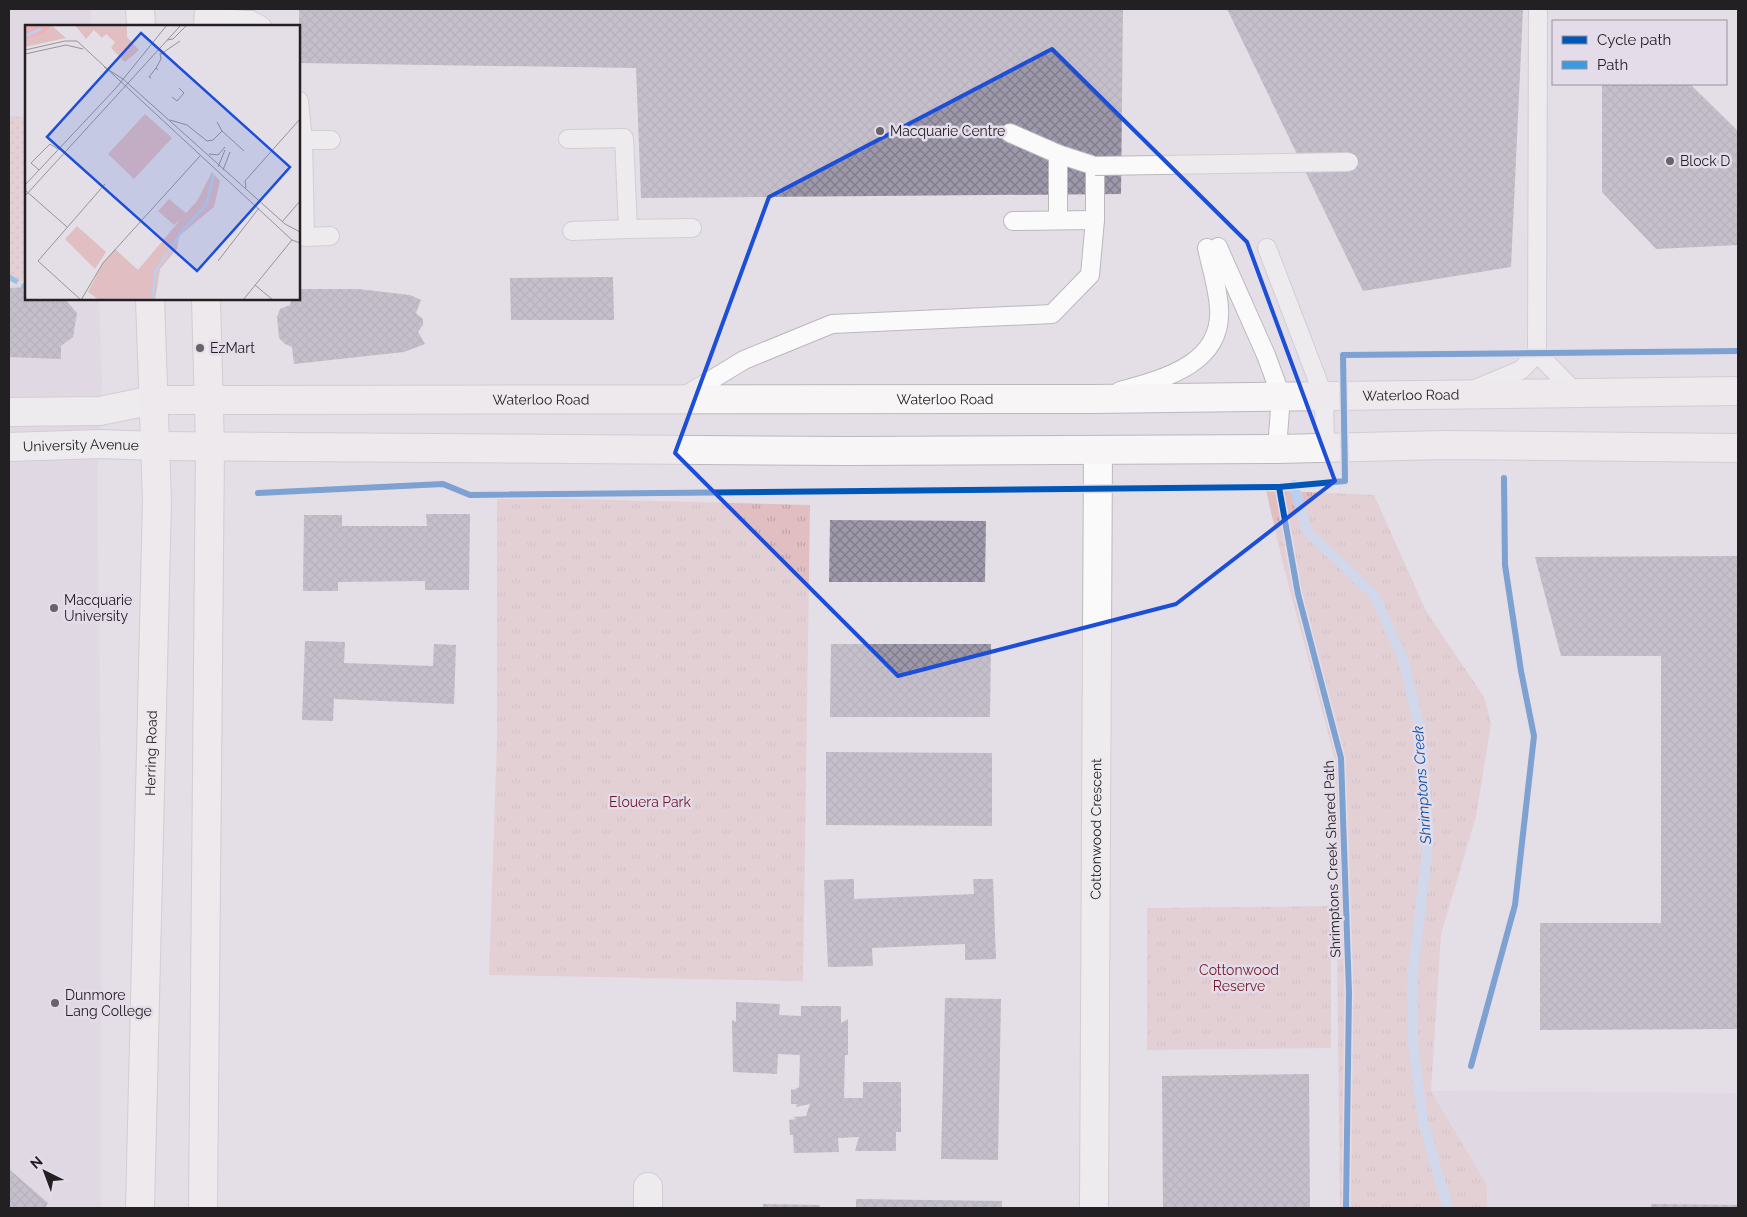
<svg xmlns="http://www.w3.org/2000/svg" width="1747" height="1217" font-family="Raleway,sans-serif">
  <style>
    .built { fill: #dbd2df }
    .grass { fill: url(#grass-dots) }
    .park { fill: url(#park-tufts) }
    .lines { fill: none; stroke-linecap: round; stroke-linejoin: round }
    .stream { stroke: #bbd0f1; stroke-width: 10 }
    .building { fill: url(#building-cross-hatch) }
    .lane-casing { stroke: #bbb8bd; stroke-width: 20 }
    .street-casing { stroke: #bbb8bd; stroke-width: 30 }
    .secondary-casing { stroke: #bbb8bd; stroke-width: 30 }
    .lane { stroke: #fbfafb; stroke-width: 18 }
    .street { stroke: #fbfafb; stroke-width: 28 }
    .secondary { stroke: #f8f5f7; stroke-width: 28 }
    .lane-bridge-casing { stroke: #bbb8bd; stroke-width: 20; stroke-linecap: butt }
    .lane-bridge { stroke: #fbfafb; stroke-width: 18 }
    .quiet { stroke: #3c9be0; stroke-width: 5; stroke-dasharray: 10 5; stroke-linecap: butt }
    .cycleway-casing { stroke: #e5dce9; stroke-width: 9 }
    .cycleway { stroke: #0057b8; stroke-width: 6 }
    .marked { fill: none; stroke: #1d4ed8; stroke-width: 4; stroke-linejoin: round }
    .poi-dot { fill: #676368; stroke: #e5dce9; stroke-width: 2 }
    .labels { text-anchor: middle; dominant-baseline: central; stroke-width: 5; stroke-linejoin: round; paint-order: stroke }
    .poi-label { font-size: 14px; fill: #232024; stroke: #e5dce9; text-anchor: start }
    .street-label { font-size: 14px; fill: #232024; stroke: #e5dce9 }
    .park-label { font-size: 14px; fill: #6f1926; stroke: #e5dce9 }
    .water-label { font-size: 15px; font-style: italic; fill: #0d52a5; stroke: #e5dce9 }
    .inset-river { fill: none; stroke: #bbd0f1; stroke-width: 2.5 }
    .inset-road { fill: none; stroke: #979398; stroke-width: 1 }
    .view { fill: #1d4ed8; fill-opacity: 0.15; stroke: #1d4ed8; stroke-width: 2.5 }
    .inset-edge { fill: none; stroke: #232024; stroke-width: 2.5 }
  </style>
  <defs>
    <pattern id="grass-dots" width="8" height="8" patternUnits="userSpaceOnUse" patternTransform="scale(1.25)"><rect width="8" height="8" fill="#e1bec2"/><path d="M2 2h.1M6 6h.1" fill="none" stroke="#c1a3a7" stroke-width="1.8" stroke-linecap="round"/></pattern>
    <pattern id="park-tufts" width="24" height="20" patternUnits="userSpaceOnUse" patternTransform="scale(1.25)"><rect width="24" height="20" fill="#e1bec2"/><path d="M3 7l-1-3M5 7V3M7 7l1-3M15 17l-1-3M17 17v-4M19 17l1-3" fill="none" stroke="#c1a3a7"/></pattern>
    <pattern id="building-cross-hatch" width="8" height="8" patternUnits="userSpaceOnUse" patternTransform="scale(1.25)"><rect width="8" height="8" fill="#9d99aa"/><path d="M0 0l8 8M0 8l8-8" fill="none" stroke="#807c8a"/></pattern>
  </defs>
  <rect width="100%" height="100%" fill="#e4dfe6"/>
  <!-- built -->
  <g class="built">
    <path d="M9,9h82v17h-65v273h73l3,82 -5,97 4,307v423h-92z"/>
    <path d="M1431,1091l307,2v115h-251v-23z"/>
  </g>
  <!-- grass -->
  <path class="grass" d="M9,116l17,1v164h-17z"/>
  <!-- park -->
  <g class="park">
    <path d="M1266,490l108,5 52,116 58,86 7,26 -15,94 -35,117 -10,157 56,94v23h-147l-5,-449 -53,-199z"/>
    <path d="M497,497l313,8 -7,476 -314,-6 8,-236z"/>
    <path d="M1331,906v142l-184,2v-142z"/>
  </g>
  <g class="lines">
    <!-- stream -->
    <path class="stream" d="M1294,485l13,46 67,64 29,64 17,71 9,106 -17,144 1,63 10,79 25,86"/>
  </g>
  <!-- building -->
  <g class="building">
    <path d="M299,9h824l-2,185 -480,4 -5,-130 -337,-5z"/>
    <path d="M1227,9h296l-12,258 -148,24z"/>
    <path d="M1602,84h88l48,47v114l-82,4 -54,-57z"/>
    <path d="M613,277l1,43h-103l-1,-42z"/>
    <path d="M26,287v12h39l12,14 -4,24 -12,9v13l-52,-2v-69z"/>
    <path d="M299,289h59l52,6 11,5 -5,13 7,6v6l-5,7 7,12 -21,8 -110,12 -2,-17 -7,-3 -6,-6 -2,-21 3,-8 10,-4 1,-6h8z"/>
    <path d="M426,514h44l-1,76h-44v-9l-87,1v9h-35l1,-76h38v11h85z"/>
    <path d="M830,520l156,1 -1,61h-156z"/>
    <path d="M1738,556v473l-198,1v-107h121v-267h-100l-26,-99z"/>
    <path d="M305,641l40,1 -1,21 89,3 1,-22 22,1 -2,59 -120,-5 -1,22 -31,-1z"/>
    <path d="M831,644h160l-1,73h-160z"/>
    <path d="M826,752l166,1v73l-166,-1z"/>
    <path d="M854,879v20l120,-5 -1,-15h20l3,80 -31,1v-16l-93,4 1,18 -45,1 -4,-87z"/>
    <path d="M945,998l56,1 -3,161 -57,-1z"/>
    <path d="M736,1002l44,2 -1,11 22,1v-10h40v17l7,-4v36h-3l-1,43h19v-16h38v50h-5v19h-41l4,-14 -21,1 1,14 -45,1 -1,-18h-3l-1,-15 7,-1 -3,-2 13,-1 4,-12 -14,3 1,-3h-6v-15l3,1 5,-3 1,-32 -22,-1 -1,20 -44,-2 -1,-52 4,2z"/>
    <path d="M1309,1074l1,134h-147l-1,-132z"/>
    <path d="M9,1169l39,34 -3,5h-36z"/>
    <path d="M856,1199l146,2v7h-146z"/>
    <path d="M763,1204l57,1v3h-57z"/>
    <path d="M1651,1204l87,1v3h-87z"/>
  </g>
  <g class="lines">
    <!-- lane casing -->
    <g class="lane-casing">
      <g id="lane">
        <path d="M208,18l43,2 11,6"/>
        <path d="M299,101l4,39"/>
        <path d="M568,139l56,-1 4,91 -56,2"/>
        <path d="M1058,154v66"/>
        <path d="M1013,221l82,-1"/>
        <path d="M628,229l64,-1"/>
        <path d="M330,236l-25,1 -2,-97h28"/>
        <path d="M1218,247l48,108 15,41 -4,53"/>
        <path d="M1267,248l57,149 1,50"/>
        <path d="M1537,353l39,40"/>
        <path d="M1475,389l46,-19 16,-17 1,-344"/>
        <path d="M1120,391c42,-12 103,-26 99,-83 -1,-20 -8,-41 -12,-60"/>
        <path d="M683,397l61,-37 88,-36 220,-10 38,-39 5,-55v-54l-37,-12 -48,-21"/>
      </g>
    </g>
    <!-- street casing -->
    <g class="street-casing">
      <g id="street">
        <path d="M9,412l91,-1 53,-11"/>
        <path id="s1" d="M9,447l91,-3 55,2"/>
        <path d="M648,1187v21"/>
        <path id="s2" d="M1094,1208l4,-758"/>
      </g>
    </g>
    <!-- secondary casing -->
    <g class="secondary-casing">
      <g id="secondary">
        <path d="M140,9l1,17"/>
        <path d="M208,26l1,-17"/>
        <path id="s3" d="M153,400l940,-1 645,-8"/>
        <path d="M155,446l693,5 429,-2 166,-4 295,3"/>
        <path id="s4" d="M140,1208l17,-707 -7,-202"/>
        <path d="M203,1208l7,-761 -4,-148"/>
      </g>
    </g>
    <!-- lane -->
    <use href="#lane" class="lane"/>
    <!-- street -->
    <use href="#street" class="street"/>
    <!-- secondary -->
    <use href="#secondary" class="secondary"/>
    <!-- lane-bridge casing -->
    <g class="lane-bridge-casing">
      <path id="lane-bridge" d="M1095,166l254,-4"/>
    </g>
    <!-- lane-bridge -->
    <use href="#lane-bridge" class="lane-bridge"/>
    <!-- quiet -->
    <path class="quiet" d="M9,277l17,10"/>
    <!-- cycleway casing -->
    <g class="cycleway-casing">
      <g id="cycleway">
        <path d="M1279,487l19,107 43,164 8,235 -3,215"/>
        <path d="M258,493l185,-9 27,11 809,-8 66,-6 -2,-126 395,-4"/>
        <path d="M1471,1066l44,-161 19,-169 -13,-65 -16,-106 -1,-87"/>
      </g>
    </g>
    <!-- cycleway -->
    <use href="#cycleway" class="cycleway"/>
  </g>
  <!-- marked area -->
  <path d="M0 0H1747V1217H0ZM1052,49l195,193 88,239 -159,123 -278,72 -223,-223 94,-256z" fill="#e4dfe6" fill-opacity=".55" fill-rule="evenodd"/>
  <path class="marked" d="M1052,49l195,193 88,239 -159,123 -278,72 -223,-223 94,-256z"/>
  <!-- markers -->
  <g class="poi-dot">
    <circle cx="880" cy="131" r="5"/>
    <circle cx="1670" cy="161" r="5"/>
    <circle cx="200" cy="348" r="5"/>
    <circle cx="54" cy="608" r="5"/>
    <circle cx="55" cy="1003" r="5"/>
  </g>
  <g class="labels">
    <!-- poi labels -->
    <g class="poi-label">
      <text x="890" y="131">Macquarie Centre</text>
      <text x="1680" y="161">Block D</text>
      <text x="210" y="348">EzMart</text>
      <text x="64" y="600">Macquarie<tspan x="64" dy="16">University</tspan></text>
      <text x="65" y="995">Dunmore<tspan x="65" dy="16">Lang College</tspan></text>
    </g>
    <!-- street labels -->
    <g class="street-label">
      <text stroke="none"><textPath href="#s3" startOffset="1258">Waterloo Road</textPath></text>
      <text stroke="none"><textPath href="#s3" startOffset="792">Waterloo Road</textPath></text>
      <text stroke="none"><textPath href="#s3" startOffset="388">Waterloo Road</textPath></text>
      <text stroke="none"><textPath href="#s1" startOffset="72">University Avenue</textPath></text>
      <text stroke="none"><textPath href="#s4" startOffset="455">Herring Road</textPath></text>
      <text stroke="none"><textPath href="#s2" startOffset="379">Cottonwood Crescent</textPath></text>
      <text transform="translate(1332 859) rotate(-92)">Shrimptons Creek Shared Path</text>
    </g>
    <!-- park labels -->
    <g class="park-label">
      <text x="650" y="802">Elouera Park</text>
      <text x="1239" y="970">Cottonwood<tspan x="1239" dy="16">Reserve</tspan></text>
    </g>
    <!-- water labels -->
    <g class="water-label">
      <text transform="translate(1422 785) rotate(-94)">Shrimptons Creek</text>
    </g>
  </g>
  <!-- overview -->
  <g transform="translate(25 25)">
    <rect width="275" height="275" fill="#e4dfe6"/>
    <path d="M26,0l15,13 -41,9v-7l20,-6zM102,0v12l12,13 -14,12 -14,-14 4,-6 -9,-8 -4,4 -8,-8 -8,9 -11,-14z" fill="#e1bec2"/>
    <path d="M0,0h23l2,2 -5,7 -20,6z" fill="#ecb4ba"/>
    <path d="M120,89l27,24 -38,41 -26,-25zM187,147l8,9 -6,26 -35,29 -2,13 -17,20 -5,31h-56l-11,-8 15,-29 12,-14 23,21 42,-50 -6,5 -16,-14 11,-12 17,14 11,-12zM52,201l29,26 -11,17 -30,-30z" fill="#e1bec2"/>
    <path class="inset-river" d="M0,11l16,-7M127,275l4,-30 26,-39 24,-26 8,-31"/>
    <path class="inset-road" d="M142,15l6,-1 14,-14M0,25l40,-9h12l215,199 8,3M0,29l41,-9 17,4M136,29l19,-13M79,42l19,12 162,145 15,8M131,43l5,-9 -1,-6M126,53l-2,-1 7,-9 2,2M147,72l5,4 7,-8 -5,-5M145,95l17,5 20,16 6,-1 9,-9M192,97l5,9 22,20M184,129l9,1 7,-8M193,142l7,-17M14,145l-8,-7 19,-19 8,5M198,145l7,-18M0,160l91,-97 51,-63M221,163l-1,-7 55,-62M0,165l42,37M0,171l156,-171M257,197l18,-21M193,236l41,-53M230,260l18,15M56,275l22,-37 97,-107M56,275l-43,-39 67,-77M218,275l49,-60"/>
    <path class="view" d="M116,8l149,134 -93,104 -150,-134z"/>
    <rect width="275" height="275" class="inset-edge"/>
  </g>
  <!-- border -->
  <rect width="1747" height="1217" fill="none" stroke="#232024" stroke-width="20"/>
  <!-- legend -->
  <rect x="1552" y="20" width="175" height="65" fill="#e5dce9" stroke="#97919a"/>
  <rect x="1562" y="36" width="25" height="8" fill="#0057b8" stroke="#97919a"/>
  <text x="1597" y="45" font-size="15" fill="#232024">Cycle path</text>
  <rect x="1562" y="61" width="25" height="8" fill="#3c9be0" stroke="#97919a"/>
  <text x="1597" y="70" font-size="15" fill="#232024">Path</text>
  <!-- north arrow -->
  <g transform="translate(45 1172) rotate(318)" stroke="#e5dce9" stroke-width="4" paint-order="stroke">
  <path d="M0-4L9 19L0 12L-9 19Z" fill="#232024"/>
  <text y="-8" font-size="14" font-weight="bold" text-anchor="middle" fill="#232024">N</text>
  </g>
</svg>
